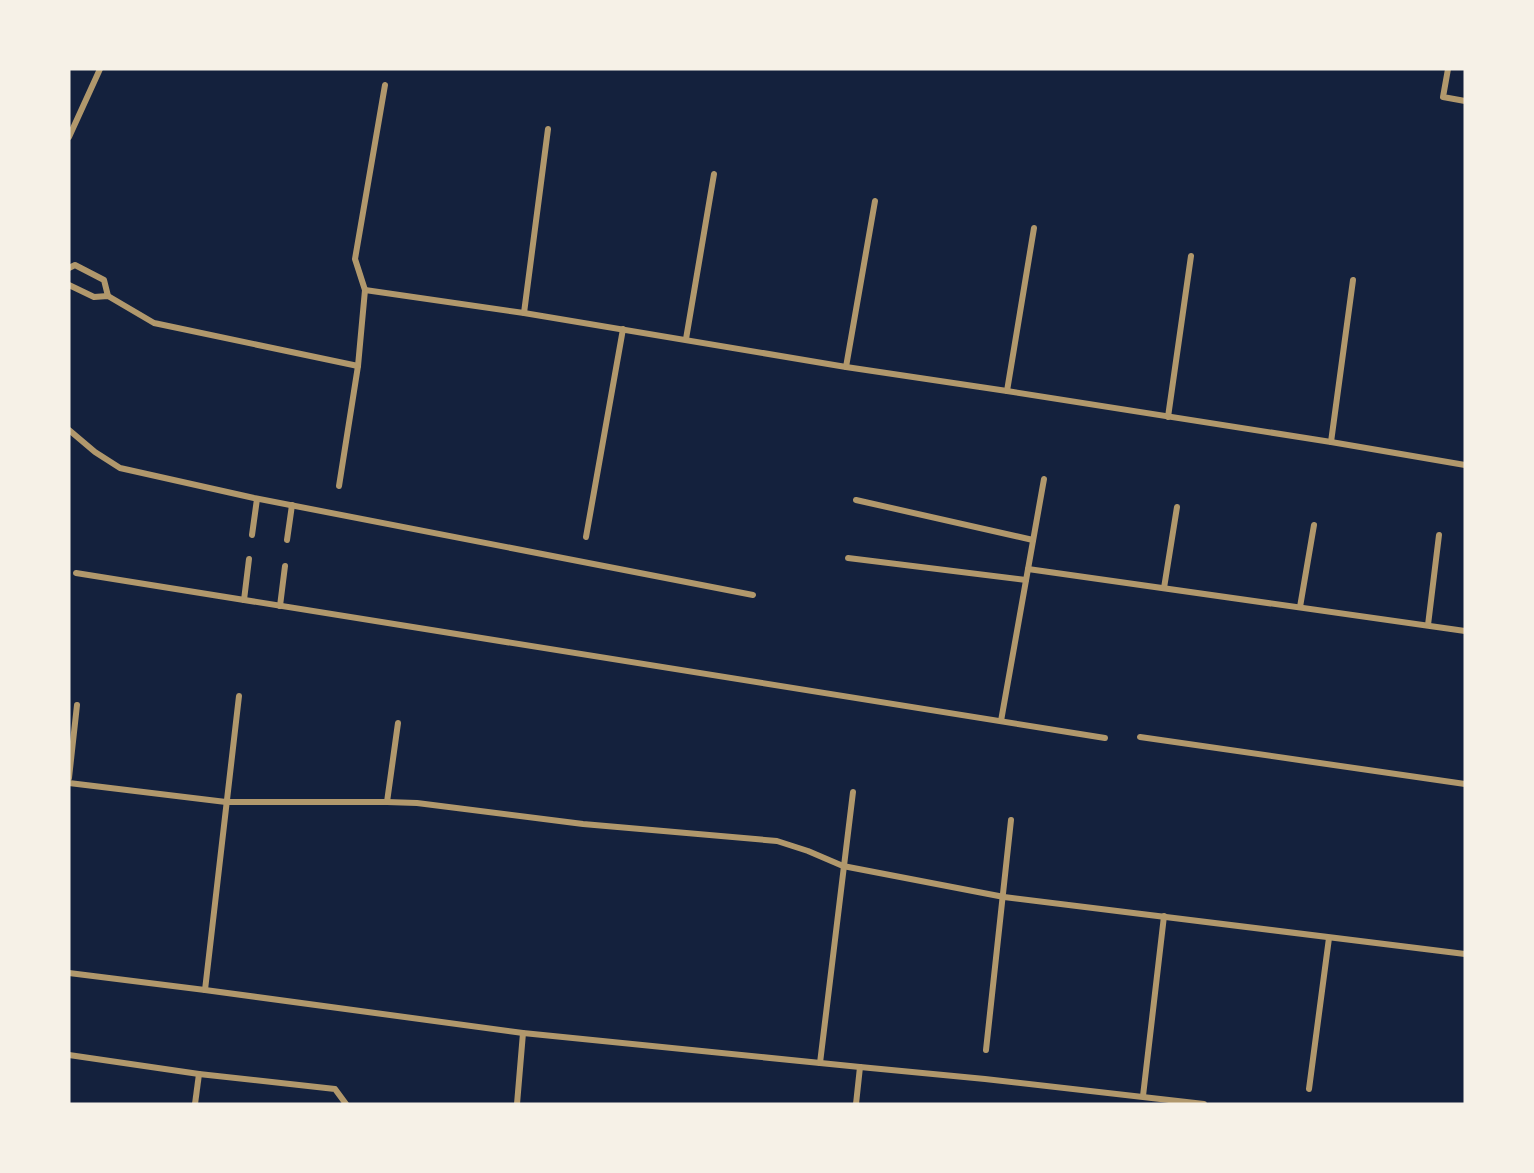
<svg xmlns="http://www.w3.org/2000/svg" width="1534" height="1173" font-family="'Alegreya Sans',sans-serif">
  <style>
    .lines { fill: none; stroke-linecap: round; stroke-linejoin: round }
    .minor { stroke: #b1986c; stroke-width: 6 }
  </style>
  <rect width="100%" height="100%" fill="#14213d"/>
  <g class="lines">
    <!-- minor -->
    <g class="minor">
      <path d="M1448,69l-5,28 22,4"/>
      <path d="M69,137l31,-68"/>
      <path d="M69,268l6,-3 29,15 4,16"/>
      <path d="M69,285l25,12 14,-1 46,27 204,43"/>
      <path d="M365,290l159,23 322,54 161,24 324,51 134,23"/>
      <path d="M524,313l24,-184"/>
      <path d="M686,339l28,-165"/>
      <path d="M846,367l29,-166"/>
      <path d="M1007,391l27,-163"/>
      <path d="M1168,417l23,-161"/>
      <path d="M69,430l26,22 25,16 134,30 499,97"/>
      <path d="M1331,442l22,-162"/>
      <path d="M339,486l19,-120 7,-76 -10,-31 30,-174"/>
      <path d="M856,500l177,40"/>
      <path d="M252,535l5,-36"/>
      <path d="M586,537l37,-208"/>
      <path d="M287,540l5,-35"/>
      <path d="M848,558l178,22"/>
      <path d="M1028,569l437,62"/>
      <path d="M76,573l1029,165"/>
      <path d="M1164,588l13,-81"/>
      <path d="M244,600l5,-41"/>
      <path d="M280,606l5,-40"/>
      <path d="M1300,607l14,-82"/>
      <path d="M1428,625l11,-90"/>
      <path d="M1001,721l43,-242"/>
      <path d="M1140,737l325,47"/>
      <path d="M69,778l8,-73"/>
      <path d="M69,783l157,19h161l30,1 166,21 194,17 31,10 35,15 161,31 461,57"/>
      <path d="M387,802l11,-79"/>
      <path d="M69,973l136,17 318,43 337,34 125,12 219,25"/>
      <path d="M205,990l34,-294"/>
      <path d="M986,1050l25,-230"/>
      <path d="M69,1055l130,19 136,15 11,15"/>
      <path d="M820,1063l33,-271"/>
      <path d="M1309,1089l20,-151"/>
      <path d="M1143,1096l21,-180"/>
      <path d="M195,1104l4,-30"/>
      <path d="M517,1104l6,-71"/>
      <path d="M856,1104l4,-37"/>
    </g>
  </g>
  <!-- border -->
  <rect width="1534" height="1173" fill="none" stroke="#f6f1e7" stroke-width="141"/>
</svg>
